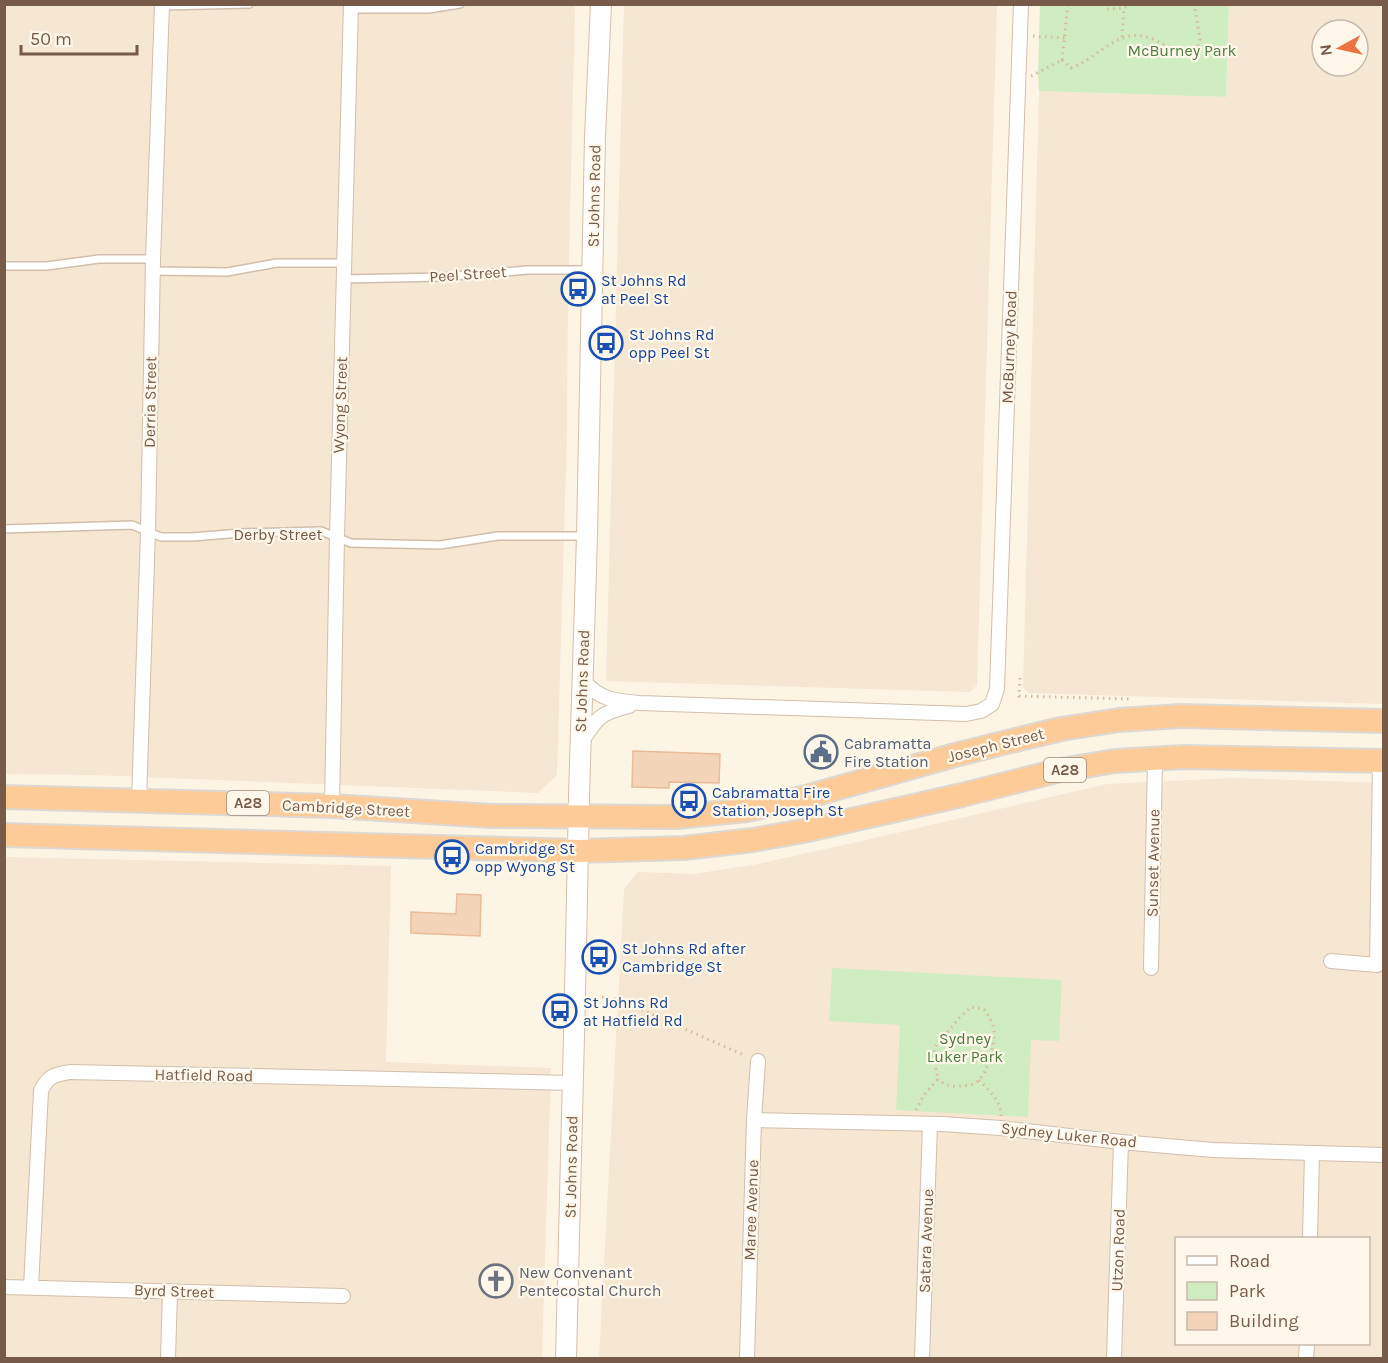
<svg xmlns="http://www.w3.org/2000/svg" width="1388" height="1363" font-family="Karla,sans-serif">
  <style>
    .residential { fill: #f5e7d1; fill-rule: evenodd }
    .green { fill: #d0ecc1 }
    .building { fill: #f4d4b9; stroke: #e8bc99; stroke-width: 1.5 }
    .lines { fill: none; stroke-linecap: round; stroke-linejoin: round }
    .service-casing { stroke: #d1bfac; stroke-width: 10 }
    .minor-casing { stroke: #d1bfac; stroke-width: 16 }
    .secondary-casing { stroke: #d5bfa9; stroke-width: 22 }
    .trunk-casing { stroke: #ded8d3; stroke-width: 26 }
    .path { stroke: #d9b89c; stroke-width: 3; stroke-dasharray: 1.5 4.5; stroke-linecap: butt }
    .service { stroke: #fff; stroke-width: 7 }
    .minor { stroke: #fff; stroke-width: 14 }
    .secondary { stroke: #fff; stroke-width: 20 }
    .trunk { stroke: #fdcb98; stroke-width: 22 }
    .labels { text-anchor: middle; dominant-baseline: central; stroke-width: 4.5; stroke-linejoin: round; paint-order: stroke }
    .shield { fill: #fff8ea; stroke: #a08a79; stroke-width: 1.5 }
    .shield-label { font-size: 15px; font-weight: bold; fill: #775b48 }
    .park-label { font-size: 16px; fill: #4d7d3f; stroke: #fff8ea }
    .street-label { font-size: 16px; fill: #775b48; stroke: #fff8ea }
    .transit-label { font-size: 16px; fill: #164399; stroke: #fff8ea; text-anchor: start }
    .service-label { font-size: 16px; fill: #4e5e75; stroke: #fff8ea; text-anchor: start }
    .worship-label { font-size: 16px; fill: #5b616d; stroke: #fff8ea; text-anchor: start }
  </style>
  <rect width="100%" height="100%" fill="#fdf5e3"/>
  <!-- residential -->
  <g class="residential">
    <path d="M5,5h570l-7,294 -1,134 -10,342 -19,18 -446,-18 -87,-1z"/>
    <path d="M624,5h373l-20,680 -7,7 -364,-11z"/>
    <path d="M1229,5h154v699l-354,-11 -6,-6 16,-596 187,6zM1322,30h36v36h-36z"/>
    <path d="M1233,778l150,5v575h-784l25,-469 14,-17 55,2 60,-9 104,-23 250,-58zM1176,1238h192v106h-192z"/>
    <path d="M5,857l386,9 -5,196 165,6 -9,290h-537z"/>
  </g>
  <!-- green -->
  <g class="green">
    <path d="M1040,5h189l-3,92 -187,-6 -1,-18z"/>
    <path d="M832,968l230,12 -3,61 -28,-1 -3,77 -132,-7 4,-85 -71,-4z"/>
  </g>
  <!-- building -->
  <g class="building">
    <path d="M633,751l87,3 -1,29 -50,-1v6l-37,-1z"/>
    <path d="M457,894l24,1 -1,41 -69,-3v-21l45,2z"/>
  </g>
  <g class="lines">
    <!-- service casing -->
    <g class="service-casing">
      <g id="service">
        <path d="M162,6l87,-2"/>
        <path d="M351,9h78l31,-5"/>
        <path d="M4,266h43l52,-7h54"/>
        <path d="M153,271l74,1 50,-9h67"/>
        <path d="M344,279l98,-2 86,-7h62"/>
        <path d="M4,529l128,-4 29,12h31l49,-4 80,-2 30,12 89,2 58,-9h86"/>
      </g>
    </g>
    <!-- minor casing -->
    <g class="minor-casing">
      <g id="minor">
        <path d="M582,680c19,20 32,21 58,23l326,11 15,-3 11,-7 5,-15 24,-685"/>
        <path d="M582,741c16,-24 18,-28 47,-35"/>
        <path d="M139,800l9,-269 5,-272 9,-255"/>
        <path d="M332,806l5,-269 14,-533"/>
        <path d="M1331,961l46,4 3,-204"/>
        <path d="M1151,968l4,-210"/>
        <path d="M754,1120l188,4 59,4 120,14 92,8 171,5"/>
        <path d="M1310,1238l2,-85"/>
        <path d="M4,1287l339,9"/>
        <path d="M31,1287l10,-196c7,-16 14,-16 29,-19l503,11"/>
        <path d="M168,1358l2,-67"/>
        <path d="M747,1358l7,-238 4,-59"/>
        <path d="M922,1358l8,-234"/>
        <path d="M1114,1358l7,-216"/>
        <path d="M1306,1358l1,-14"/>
      </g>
    </g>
    <!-- secondary casing -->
    <g class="secondary-casing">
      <path id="secondary" d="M566,1358l9,-363 4,-199 8,-260 8,-399 6,-133"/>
    </g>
    <!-- trunk casing -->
    <g class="trunk-casing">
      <g id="trunk">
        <path d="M4,797l328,9 159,10 185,1 71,-7 59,-13 149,-42 56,-14 50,-12 58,-9 62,-4 203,5"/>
        <path d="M4,835l574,16 106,-3 69,-8 50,-9 159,-36 99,-25 54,-9 70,-4 199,4"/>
      </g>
    </g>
    <!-- path -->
    <g class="path">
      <path d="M1104,4l3,5 17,-1 7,-4"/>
      <path d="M1033,36l32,2"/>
      <path d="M1122,37l2,-29"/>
      <path d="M1062,60l9,8c24,-8 44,-37 72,-32 14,3 31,16 44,17 4,0 7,-1 10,-1l3,-13 -5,-31 -2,-4"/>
      <path d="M1062,60l6,-56"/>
      <path d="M1031,76l31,-16"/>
      <path d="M1020,678l-1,18 111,3"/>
      <path d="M602,997l15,2 129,57"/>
      <path d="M979,1080c10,11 22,20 22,36"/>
      <path d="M916,1110l8,-15 14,-16 -4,-19 1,-13 25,-30 11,-10 13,2c5,7 9,14 10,22 1,13 -6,41 -16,50 -5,4 -12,5 -18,5 -9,1 -16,-1 -22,-7"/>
    </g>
    <!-- service -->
    <use href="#service" class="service"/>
    <!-- minor -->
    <use href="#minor" class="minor"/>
    <!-- secondary -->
    <use href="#secondary" class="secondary"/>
    <!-- trunk -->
    <use href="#trunk" class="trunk"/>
  </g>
  <!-- icons -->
  <defs>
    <g id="bus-ring" transform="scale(1.725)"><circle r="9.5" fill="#fff8ea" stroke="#1a4fb4" stroke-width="1.5"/><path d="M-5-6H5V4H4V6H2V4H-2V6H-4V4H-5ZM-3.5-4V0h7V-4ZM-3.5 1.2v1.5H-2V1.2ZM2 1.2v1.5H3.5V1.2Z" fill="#1a4fb4"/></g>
    <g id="civic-ring" transform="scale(1.725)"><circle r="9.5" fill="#fff8ea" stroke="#5c6f8a" stroke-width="1.5"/><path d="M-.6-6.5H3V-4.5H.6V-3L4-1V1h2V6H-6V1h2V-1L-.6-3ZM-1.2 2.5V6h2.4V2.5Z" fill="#5c6f8a"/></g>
    <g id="church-ring" transform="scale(1.725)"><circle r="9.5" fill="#fff8ea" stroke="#6b7280" stroke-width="1.5"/><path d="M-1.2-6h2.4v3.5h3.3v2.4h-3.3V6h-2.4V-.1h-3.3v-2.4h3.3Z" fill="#6b7280"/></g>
  </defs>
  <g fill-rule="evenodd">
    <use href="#bus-ring" x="578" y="289"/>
    <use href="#bus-ring" x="606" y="343"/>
    <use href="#civic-ring" x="821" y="752"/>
    <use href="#bus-ring" x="689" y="801"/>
    <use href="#bus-ring" x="452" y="857"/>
    <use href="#bus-ring" x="599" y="957"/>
    <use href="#bus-ring" x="560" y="1011"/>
    <use href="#church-ring" x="496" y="1281"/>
  </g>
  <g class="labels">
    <!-- shield labels -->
    <g class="shield">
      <rect x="1044" y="758" width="42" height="24" rx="4.5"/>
      <rect x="227" y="791" width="42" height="24" rx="4.5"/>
    </g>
    <g class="shield-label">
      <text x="1065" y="770">A28</text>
      <text x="248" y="803">A28</text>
    </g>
    <!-- park labels -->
    <g class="park-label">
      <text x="1182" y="50">McBurney Park</text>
      <text x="965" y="1038">Sydney<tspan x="965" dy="18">Luker Park</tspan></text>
    </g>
    <!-- street labels -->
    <g class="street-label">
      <text transform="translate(594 196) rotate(-89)">St Johns Road</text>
      <text transform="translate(468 274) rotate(-4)">Peel Street</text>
      <text transform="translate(1009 347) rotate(-88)">McBurney Road</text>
      <text transform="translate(150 402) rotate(-89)">Derria Street</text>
      <text transform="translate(340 405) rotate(-88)">Wyong Street</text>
      <text x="278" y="534">Derby Street</text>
      <text transform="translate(582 681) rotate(-88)">St Johns Road</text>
      <text transform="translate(996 745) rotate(-14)">Joseph Street</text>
      <text transform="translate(346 808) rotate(3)">Cambridge Street</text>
      <text transform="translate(1153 863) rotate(-89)">Sunset Avenue</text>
      <text transform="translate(204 1075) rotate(1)">Hatfield Road</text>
      <text transform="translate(1069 1135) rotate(6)">Sydney Luker Road</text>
      <text transform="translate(571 1167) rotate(-89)">St Johns Road</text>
      <text transform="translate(751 1210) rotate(-88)">Maree Avenue</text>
      <text transform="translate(926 1241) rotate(-88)">Satara Avenue</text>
      <text transform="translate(1118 1250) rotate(-88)">Utzon Road</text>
      <text transform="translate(174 1291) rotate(2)">Byrd Street</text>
    </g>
    <!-- transit labels -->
    <g class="transit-label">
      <text x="601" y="280">St Johns Rd<tspan x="601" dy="18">at Peel St</tspan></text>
      <text x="629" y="334">St Johns Rd<tspan x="629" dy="18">opp Peel St</tspan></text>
      <text x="712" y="792">Cabramatta Fire<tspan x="712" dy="18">Station, Joseph St</tspan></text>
      <text x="475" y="848">Cambridge St<tspan x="475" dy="18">opp Wyong St</tspan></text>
      <text x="622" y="948">St Johns Rd after<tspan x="622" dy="18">Cambridge St</tspan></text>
      <text x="583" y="1002">St Johns Rd<tspan x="583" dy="18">at Hatfield Rd</tspan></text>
    </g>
    <!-- service labels -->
    <g class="service-label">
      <text x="844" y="743">Cabramatta<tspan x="844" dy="18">Fire Station</tspan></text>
    </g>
    <!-- worship labels -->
    <g class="worship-label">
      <text x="519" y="1272">New Convenant<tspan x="519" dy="18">Pentecostal Church</tspan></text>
    </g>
  </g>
  <!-- border -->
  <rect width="1388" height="1363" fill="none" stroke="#775b48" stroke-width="12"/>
  <!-- legend -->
  <rect x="1175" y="1237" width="195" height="108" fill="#fff8ea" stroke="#c9b9a9" stroke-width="1.5"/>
  <rect x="1187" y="1256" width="30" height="9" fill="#ffffff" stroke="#c9b9a9" stroke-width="1.5"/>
  <text x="1229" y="1267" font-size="18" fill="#775b48">Road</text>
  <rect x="1187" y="1282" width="30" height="18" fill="#d0ecc1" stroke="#c9b9a9" stroke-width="1.5"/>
  <text x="1229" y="1297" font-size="18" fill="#775b48">Park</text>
  <rect x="1187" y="1312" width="30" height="18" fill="#f4d4b9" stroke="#c9b9a9" stroke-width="1.5"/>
  <text x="1229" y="1327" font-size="18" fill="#775b48">Building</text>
  <!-- north arrow -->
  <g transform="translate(1340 48) rotate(262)"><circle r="28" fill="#fff8ea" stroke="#c9b9a9" stroke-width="1.5"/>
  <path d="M0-4.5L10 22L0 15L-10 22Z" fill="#ed7342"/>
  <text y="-9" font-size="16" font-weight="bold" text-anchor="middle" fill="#775b48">N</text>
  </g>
  <!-- scale -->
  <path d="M21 45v9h116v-9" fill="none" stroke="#775b48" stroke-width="3"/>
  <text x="30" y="45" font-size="18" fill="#775b48" stroke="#fff8ea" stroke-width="4.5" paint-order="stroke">50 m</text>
</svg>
